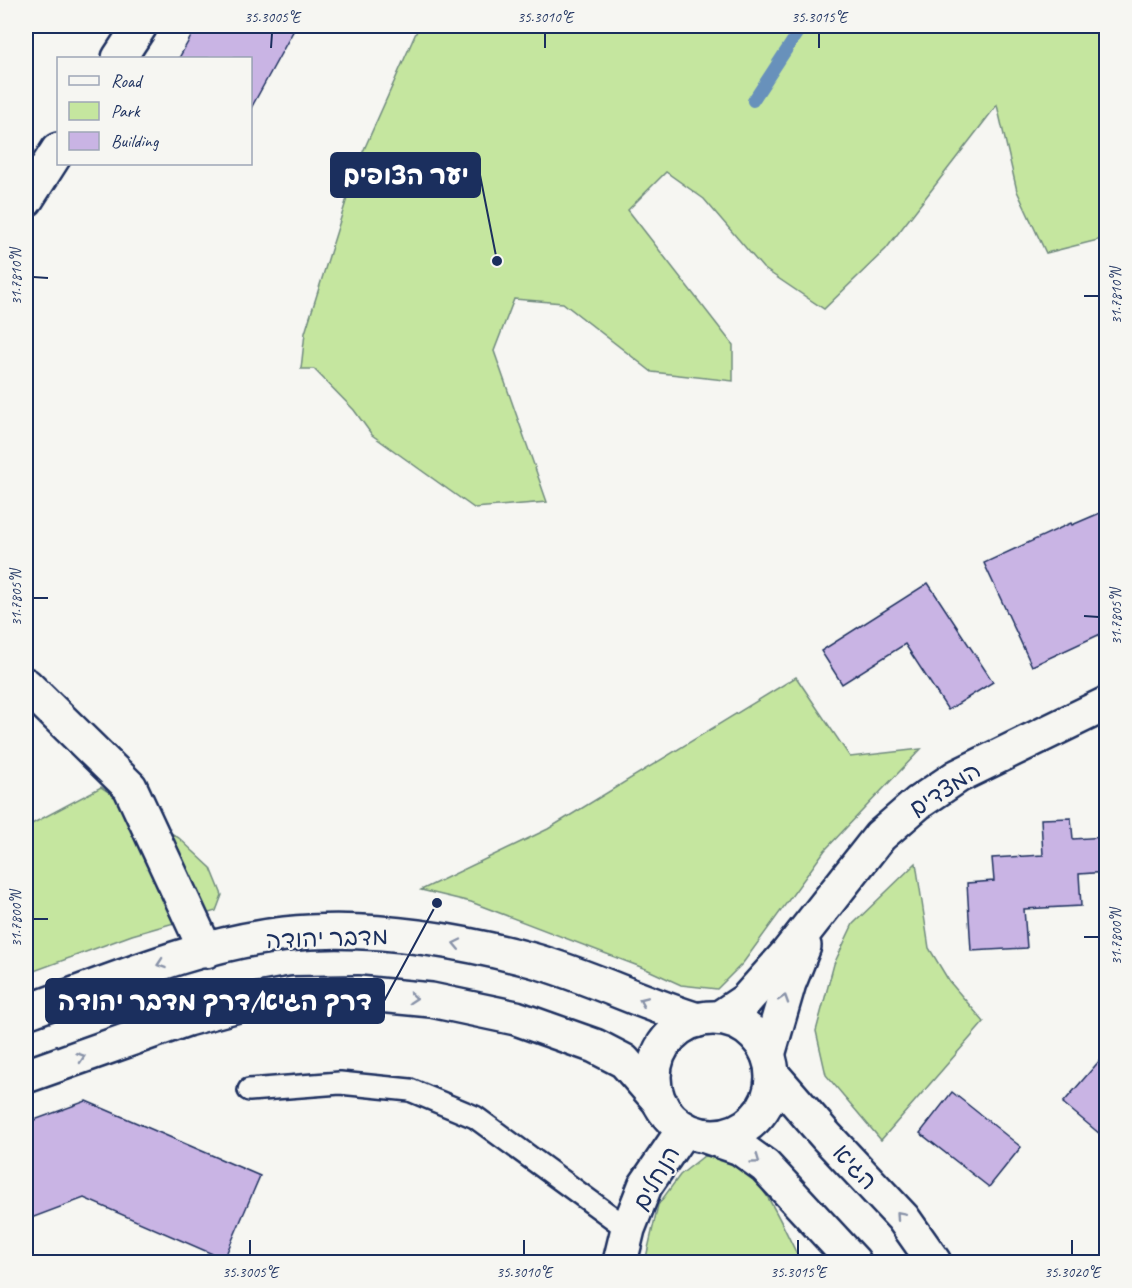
<svg xmlns="http://www.w3.org/2000/svg" width="1132" height="1288" font-family="Caveat,'Playpen Sans Hebrew',sans-serif">
  <style>
    .green { fill: #c5e69f; stroke: #708a7e; stroke-width: 1.5 }
    .lines { fill: none; stroke-linecap: round; stroke-linejoin: round }
    .stream { stroke: #6791bb; stroke-width: 12 }
    .building { fill: #c9b4e4; stroke: #1b2f5e; stroke-width: 1.5 }
    .lane-casing { stroke: #1b2f5e; stroke-width: 26 }
    .street-casing { stroke: #1b2f5e; stroke-width: 38 }
    .secondary-casing { stroke: #1b2f5e; stroke-width: 38 }
    .lane { stroke: #f6f6f2; stroke-width: 21 }
    .street { stroke: #f6f6f2; stroke-width: 33 }
    .secondary { stroke: #f6f6f2; stroke-width: 33 }
    .oneway { stroke: #8892a8 }
    .ticks { fill: none; stroke: #1b2f5e; stroke-width: 2 }
    .labels { text-anchor: middle; dominant-baseline: central; stroke-width: 4.5; stroke-linejoin: round; paint-order: stroke }
    .street-label { font-size: 24px; fill: #1b2f5e; stroke: #f6f6f2 }
    .leader { fill: none; stroke: #1b2f5e; stroke-width: 2 }
    .callout-dot { fill: #1b2f5e; stroke: #f6f6f2; stroke-width: 2 }
    .callout { fill: #1b2f5e; stroke: #1b2f5e; stroke-width: 2 }
    .callout-label { font-size: 26px; text-anchor: middle; font-weight: bold; fill: #fff }
    .neatline { fill: none; stroke: #1b2f5e; stroke-width: 2 }
    .ticks-label { font-size: 15px; text-anchor: middle; fill: #1b2f5e }
  </style>
  <rect width="100%" height="100%" fill="#f6f6f2"/>
  <filter id="ink" filterUnits="userSpaceOnUse"><feTurbulence type="fractalNoise" baseFrequency=".0167" numOctaves="2"/><feDisplacementMap in="SourceGraphic" scale="12" xChannelSelector="R" yChannelSelector="G"/><feConvolveMatrix kernelMatrix="1 2 1 2 8 2 1 2 1" color-interpolation-filters="sRGB"/></filter>
  <g filter="url(#ink)">
    <!-- green -->
    <g class="green">
      <path d="M419,26h687v212l-60,15 -29,-62 -20,-86 -111,144 -62,60 -61,-41 -59,-69 -38,-27 -38,38 105,135v36l-81,-9 -89,-69 -49,-4 -20,52 53,151 -73,6 -102,-73 -18,-25 -40,-41h-13l4,-36 53,-170z"/>
      <path d="M796,677l54,80 71,-8 -96,101 -82,113 -26,26 -36,-4 -35,-16 -175,-67 -50,-12 127,-61z"/>
      <path d="M101,787l78,51 32,30 11,27 -6,16 -84,24 -106,39v-147z"/>
      <path d="M916,863l13,85 20,33 35,41 -103,118 -55,-65 -10,-44 18,-67 19,-40z"/>
      <path d="M704,1156c11,1 22,1 32,6 29,17 49,70 65,100h-156l13,-57 22,-30z"/>
    </g>
    <g class="lines">
      <!-- stream -->
      <path class="stream" d="M753,101l49,-75"/>
    </g>
    <!-- building -->
    <g class="building">
      <path d="M197,26h99l-46,84v-52h-71z"/>
      <path d="M1107,510v121l-75,35 -48,-103 87,-40 1,2z"/>
      <path d="M928,583l65,99 -45,28 -43,-66 -63,40 -21,-33z"/>
      <path d="M1071,818l2,21 32,-2 2,35 -28,2 2,32 -57,3 3,39 -56,3 -4,-68 27,-2 -2,-23 51,-3 -2,-36z"/>
      <path d="M1107,1052v88l-44,-37z"/>
      <path d="M952,1092l69,55 -32,40 -69,-54z"/>
      <path d="M86,1101l174,75 -36,83 -140,-61 -58,22v-97z"/>
    </g>
    <g class="lines">
      <!-- lane casing -->
      <g class="lane-casing">
        <path id="lane" d="M249,1090l91,-7 70,7 65,27 153,112"/>
      </g>
      <!-- street casing -->
      <g class="street-casing">
        <g id="street">
          <path d="M119,58l21,-32"/>
          <path d="M26,200l32,-50"/>
          <path d="M26,685l104,102 76,164"/>
          <path d="M719,1018l27,-18 41,-46 93,-118 38,-33 40,-27 148,-72"/>
          <path d="M768,1055l21,-72 15,-37"/>
          <path d="M620,1262l8,-33 17,-43 39,-57"/>
        </g>
      </g>
      <!-- secondary casing -->
      <g class="secondary-casing">
        <g id="secondary">
          <path d="M26,1012c84,-30 170,-68 259,-78 82,-9 168,5 247,26 57,16 110,43 166,60"/>
          <circle cx="713" cy="1077" r="59"/>
          <path d="M773,1075l53,61 77,82 31,44"/>
          <path d="M26,1076l161,-57 62,-17 44,-8 65,-1 73,7 85,18 79,28 29,15 34,39"/>
          <path d="M705,1136l35,12 25,18 89,96"/>
        </g>
      </g>
      <!-- lane -->
      <use href="#lane" class="lane"/>
      <!-- street -->
      <use href="#street" class="street"/>
      <!-- secondary -->
      <use href="#secondary" class="secondary"/>
    </g>
    <!-- one-way arrows -->
    <defs><path id="oneway-chevron" d="M-2-3.5L2.5 0L-2 3.5" fill="none" stroke-width="1.6" stroke-linecap="round" stroke-linejoin="round" transform="scale(1.5)"/></defs>
    <g class="oneway">
      <use href="#oneway-chevron" transform="translate(457 944) rotate(-168)"/>
      <use href="#oneway-chevron" transform="translate(161 964) rotate(161)"/>
      <use href="#oneway-chevron" transform="translate(413 998) rotate(5)"/>
      <use href="#oneway-chevron" transform="translate(784 999) rotate(-72)"/>
      <use href="#oneway-chevron" transform="translate(643 1001) rotate(-157)"/>
      <use href="#oneway-chevron" transform="translate(81 1057) rotate(-19)"/>
      <use href="#oneway-chevron" transform="translate(756 1160) rotate(36)"/>
      <use href="#oneway-chevron" transform="translate(900 1215) rotate(-131)"/>
    </g>
  </g>
  <!-- ticks -->
  <path class="ticks" d="M271,48l1,-15M545,48v-15M819,48v-15M33,277l15,1M1084,296h15M33,598h15M1084,616l15,1M33,919h15M1084,937h15M250,1255v-15M524,1255v-15M798,1255v-15M1072,1255v-15"/>
  <g class="labels">
    <!-- street labels -->
    <g class="street-label">
      <text transform="translate(945 789) rotate(-33)">המצדים</text>
      <text transform="translate(327 938) rotate(-2)">מדבר יהודה</text>
      <text transform="translate(855 1167) rotate(47)">הגיא</text>
      <text transform="translate(656 1178) rotate(-60)">הנחלים</text>
    </g>
  </g>
  <!-- callouts -->
  <path class="leader" d="M497 261L480 175M437 903L384 1001"/>
  <g class="callout-dot">
    <circle cx="497" cy="261" r="6"/>
    <circle cx="437" cy="903" r="6"/>
  </g>
  <g class="callout">
    <rect x="331" y="153" width="149" height="44" rx="6"/>
    <rect x="46" y="979" width="338" height="44" rx="6"/>
  </g>
  <g class="callout-label">
    <text x="406" y="184">יער הצופים</text>
    <text x="215" y="1010">דרך הגיא/דרך מדבר יהודה</text>
  </g>
  <!-- margin -->
  <rect width="1132" height="1288" fill="none" stroke="#f6f6f2" stroke-width="66"/>
  <!-- legend -->
  <rect x="57" y="57" width="195" height="108" fill="#f6f6f2" stroke="#9ea6b7" stroke-width="1.5"/>
  <rect x="69" y="76" width="30" height="9" fill="#f6f6f2" stroke="#9ea6b7" stroke-width="1.5"/>
  <text x="111" y="87" font-size="18" fill="#1b2f5e">Road</text>
  <rect x="69" y="102" width="30" height="18" fill="#c5e69f" stroke="#9ea6b7" stroke-width="1.5"/>
  <text x="111" y="117" font-size="18" fill="#1b2f5e">Park</text>
  <rect x="69" y="132" width="30" height="18" fill="#c9b4e4" stroke="#9ea6b7" stroke-width="1.5"/>
  <text x="111" y="147" font-size="18" fill="#1b2f5e">Building</text>
  <rect x="33" y="33" width="1066" height="1222" class="neatline"/>
  <g class="ticks-label">
    <text x="272" y="22">35.3005°E</text>
    <text x="545" y="22">35.3010°E</text>
    <text x="819" y="22">35.3015°E</text>
    <text transform="translate(16 277) rotate(-90)" y="5">31.7810°N</text>
    <text transform="translate(1116 296) rotate(-90)" y="5">31.7810°N</text>
    <text transform="translate(16 598) rotate(-90)" y="5">31.7805°N</text>
    <text transform="translate(1116 617) rotate(-90)" y="5">31.7805°N</text>
    <text transform="translate(16 919) rotate(-90)" y="5">31.7800°N</text>
    <text transform="translate(1116 937) rotate(-90)" y="5">31.7800°N</text>
    <text x="250" y="1277">35.3005°E</text>
    <text x="524" y="1277">35.3010°E</text>
    <text x="798" y="1277">35.3015°E</text>
    <text x="1072" y="1277">35.3020°E</text>
  </g>
</svg>
